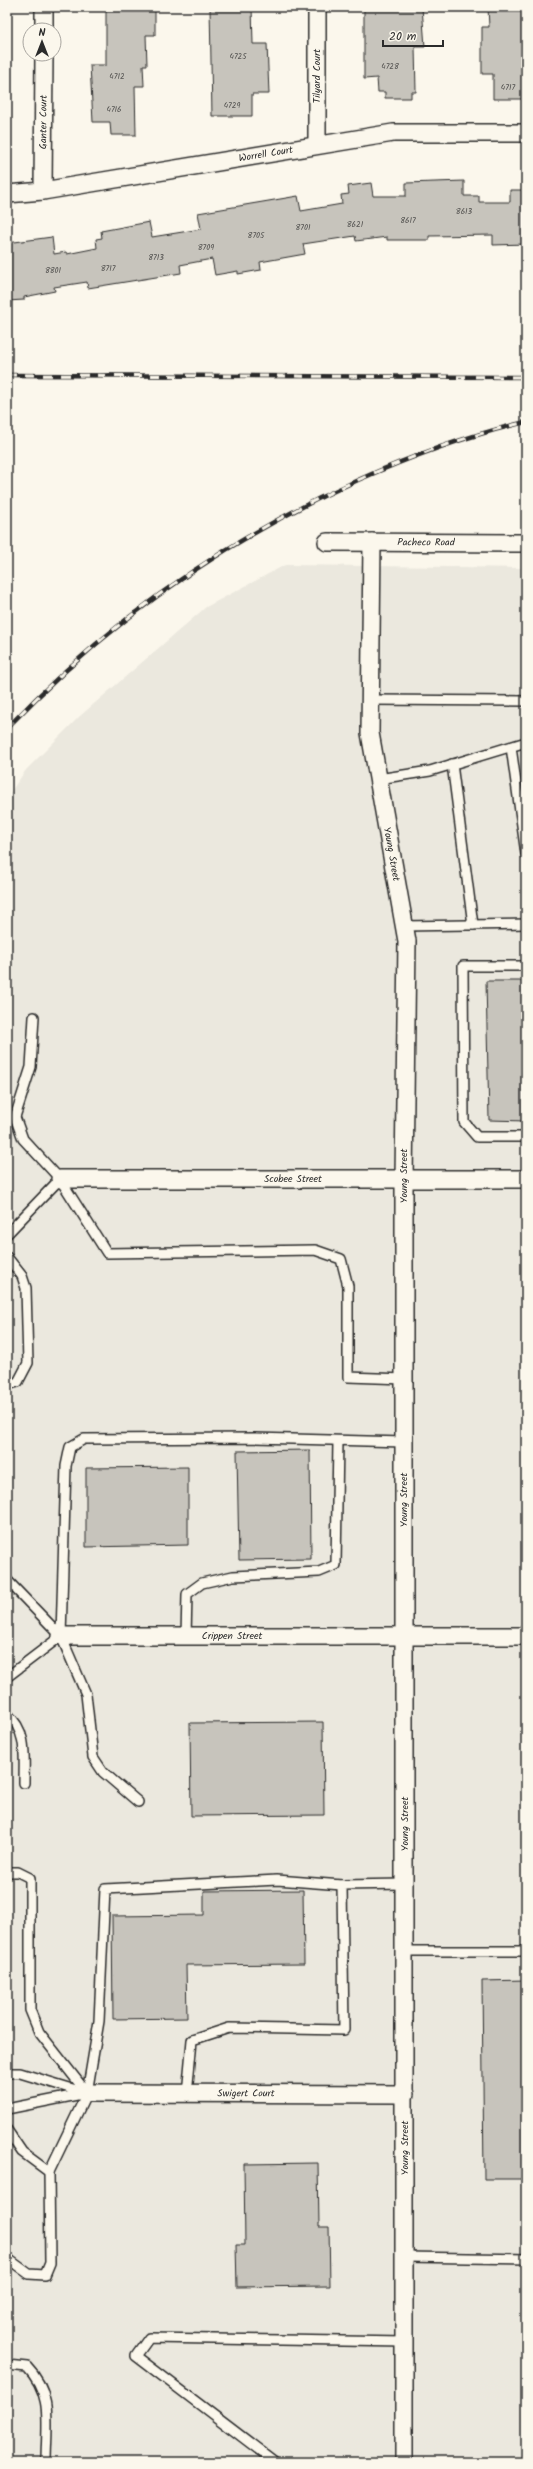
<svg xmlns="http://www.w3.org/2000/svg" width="533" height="2469" font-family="Kalam,sans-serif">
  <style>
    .built { fill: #ebe8de }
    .building { fill: #c7c4bc; stroke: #2b2b2b }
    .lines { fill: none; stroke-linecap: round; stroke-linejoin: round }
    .lane-casing { stroke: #2b2b2b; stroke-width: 12 }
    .street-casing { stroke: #2b2b2b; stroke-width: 20 }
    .lane { stroke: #fbf7ec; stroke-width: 9 }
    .street { stroke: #fbf7ec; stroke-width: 17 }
    .rail-casing { stroke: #2b2b2b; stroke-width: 4.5 }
    .rail { stroke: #fbf7ec; stroke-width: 3; stroke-dasharray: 9; stroke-linecap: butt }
    .labels { text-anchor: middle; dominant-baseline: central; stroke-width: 3; stroke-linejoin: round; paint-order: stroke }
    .number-label { font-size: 8px; fill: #52514f }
    .street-label { font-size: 10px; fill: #2b2b2b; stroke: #fbf7ec }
  </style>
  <rect width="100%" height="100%" fill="#fbf7ec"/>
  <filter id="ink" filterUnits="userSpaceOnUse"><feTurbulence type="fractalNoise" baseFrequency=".025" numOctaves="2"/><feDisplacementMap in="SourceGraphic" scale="8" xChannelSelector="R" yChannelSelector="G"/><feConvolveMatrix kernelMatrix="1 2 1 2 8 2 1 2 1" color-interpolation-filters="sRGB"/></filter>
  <g filter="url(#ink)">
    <!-- built -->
    <path class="built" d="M285,565l241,3v1894h-519v-1665l19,-27 54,-54 126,-109z"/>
    <!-- building -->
    <g class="building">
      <path d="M106,7h49v28h-9l1,30h-4l1,21h-9l1,49h-25l-1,-13h-17l-3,-57h16z"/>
      <path d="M210,7h42l1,37h14l2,50h-17v22h-40z"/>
      <path d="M364,7h58l3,40h-10l1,45h-5v6h-26v-6h-7l-1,-14 -13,1z"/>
      <path d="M488,7h38v68h-3v24h-30v-25h-11v-47h7z"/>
      <path d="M464,181v15h15v6h31v-12h16v54l-33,1v-10l-64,1v4h-42v-3l-31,4 -1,-5 -52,8 2,10 -45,8 1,8 -23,4v-3l-23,4 -3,-16 -32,6 1,8 -93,15 -1,-6 -33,5 1,4 -31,6v3l-17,1v-58l45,-6 2,17 12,-2 1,2 30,-6 -1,-9 6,-1 -1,-7 27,-5 21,-4 3,15 49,-8 -3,-16 100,-17 3,15 41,-7 -1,-9 8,-1 -1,-8 23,-3 2,13h33v-13z"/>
      <path d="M486,981h40v140l-37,-1z"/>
      <path d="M310,1450l1,109 -72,1 -2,-109z"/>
      <path d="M188,1467v78l-102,2v-79z"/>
      <path d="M323,1722l1,93 -133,1 -1,-93z"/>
      <path d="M303,1890l1,74 -118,1 1,53 -74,1 -1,-103 92,-1v-24z"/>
      <path d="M526,1980v199h-42l-2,-198z"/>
      <path d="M318,2163l1,64h10l1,59 -93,1 -1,-42h9l-1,-81z"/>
    </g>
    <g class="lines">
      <!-- lane casing -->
      <g class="lane-casing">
        <g id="lane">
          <path d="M371,700l155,1"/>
          <path d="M511,747l15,107"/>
          <path d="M452,764l21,161"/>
          <path d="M378,779l52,-8 96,-29"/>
          <path d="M404,926l122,-2"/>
          <path d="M526,966h-63l1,156 13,15h49"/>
          <path d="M34,1017l-3,50 -16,50 8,22 37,40 47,74 208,-3 26,9 7,27v91l57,2"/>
          <path d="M7,1234l53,-55"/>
          <path d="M7,1257l15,19 4,12 2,75 -10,19 -11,3"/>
          <path d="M7,1580l54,56 25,58 7,63 10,15 35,30"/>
          <path d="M186,1636l1,-42 15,-11 31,-7 86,-4 17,-7 2,-124"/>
          <path d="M7,1677l54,-41 5,-170 4,-19 14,-8 171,-1 149,4"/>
          <path d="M7,1714c21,17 17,43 17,69"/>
          <path d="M7,1872h11l12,6v132l9,22 48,61"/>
          <path d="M405,1951h121"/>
          <path d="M7,2073h13l66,20"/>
          <path d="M87,2093l12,-72 6,-132 172,-9 65,5"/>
          <path d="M187,2094l5,-54 37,-12 115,2 -2,-145 63,-1"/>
          <path d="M7,2109l80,-16 -38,79 -27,-20 -15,-22"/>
          <path d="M405,2257l121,2"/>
          <path d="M7,2258l22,16 16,1 5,-12 -1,-91"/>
          <path d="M7,2365l20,2c27,28 19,58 19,95"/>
          <path d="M275,2462l-139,-106 13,-18 256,4"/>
        </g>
      </g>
      <!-- street casing -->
      <g class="street-casing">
        <g id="street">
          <path d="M44,30v-23"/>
          <path d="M317,144v-137"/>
          <path id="s1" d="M43,191l1,-137"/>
          <path id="s2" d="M7,194l36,-3 350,-58h133"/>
          <path id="s3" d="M327,542l199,1"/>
          <path id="s4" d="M372,542l-2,191 37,208 -3,238v1283"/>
          <path id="s5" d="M60,1179h466"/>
          <path id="s6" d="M61,1636h465"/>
          <path id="s7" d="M87,2093l318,1"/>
        </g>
      </g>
      <!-- lane -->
      <use href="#lane" class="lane"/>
      <!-- street -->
      <use href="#street" class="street"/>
      <!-- rail casing -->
      <g class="rail-casing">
        <g id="rail">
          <path d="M7,375l519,2"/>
          <path d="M7,728c101,-106 217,-188 351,-248 54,-24 110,-45 168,-58"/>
        </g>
      </g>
      <!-- rail -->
      <use href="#rail" class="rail"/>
    </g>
  </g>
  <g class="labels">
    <!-- number labels -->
    <g class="number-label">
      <text x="238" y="56">4725</text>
      <text x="390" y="66">4728</text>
      <text x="117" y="76">4712</text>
      <text x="508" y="87">4717</text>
      <text x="232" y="105">4729</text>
      <text x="114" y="109">4716</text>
      <text x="464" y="211">8613</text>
      <text x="408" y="220">8617</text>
      <text x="355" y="224">8621</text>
      <text x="303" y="227">8701</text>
      <text x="256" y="235">8705</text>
      <text x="206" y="247">8709</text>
      <text x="156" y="257">8713</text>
      <text x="108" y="268">8717</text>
      <text x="53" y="270">8801</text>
    </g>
    <!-- street labels -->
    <g class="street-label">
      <text transform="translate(317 76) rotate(-90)">Tilyard Court</text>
      <text stroke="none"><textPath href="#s1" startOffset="69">Ganter Court</textPath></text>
      <text stroke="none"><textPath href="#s2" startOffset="262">Worrell Court</textPath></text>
      <text stroke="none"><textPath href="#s3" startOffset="99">Pacheco Road</textPath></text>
      <text stroke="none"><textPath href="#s4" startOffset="314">Young Street</textPath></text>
      <text transform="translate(404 1176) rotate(-90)">Young Street</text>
      <text stroke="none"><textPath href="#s5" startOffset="233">Scobee Street</textPath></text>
      <text transform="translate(404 1500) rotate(-90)">Young Street</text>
      <text stroke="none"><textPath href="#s6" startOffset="171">Crippen Street</textPath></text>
      <text transform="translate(405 1824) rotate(-90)">Young Street</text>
      <text stroke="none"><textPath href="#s7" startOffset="159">Swigert Court</textPath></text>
      <text transform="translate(405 2148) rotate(-90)">Young Street</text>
    </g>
  </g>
  <!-- margin -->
  <rect width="533" height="2469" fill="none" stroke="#fbf7ec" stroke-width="24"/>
  <rect x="12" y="12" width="509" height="2445" fill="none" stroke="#2b2b2b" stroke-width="1.5" filter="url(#ink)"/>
  <!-- north arrow -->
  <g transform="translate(42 42)"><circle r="19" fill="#fbf7ec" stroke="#a8a59f"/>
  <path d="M0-3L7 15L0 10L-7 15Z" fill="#2b2b2b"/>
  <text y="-6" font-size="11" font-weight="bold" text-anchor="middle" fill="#2b2b2b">N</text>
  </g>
  <!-- scale -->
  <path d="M383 40v6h60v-6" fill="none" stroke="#2b2b2b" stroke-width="2"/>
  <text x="389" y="40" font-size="12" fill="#2b2b2b" stroke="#fbf7ec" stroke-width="3" paint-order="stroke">20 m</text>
</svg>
